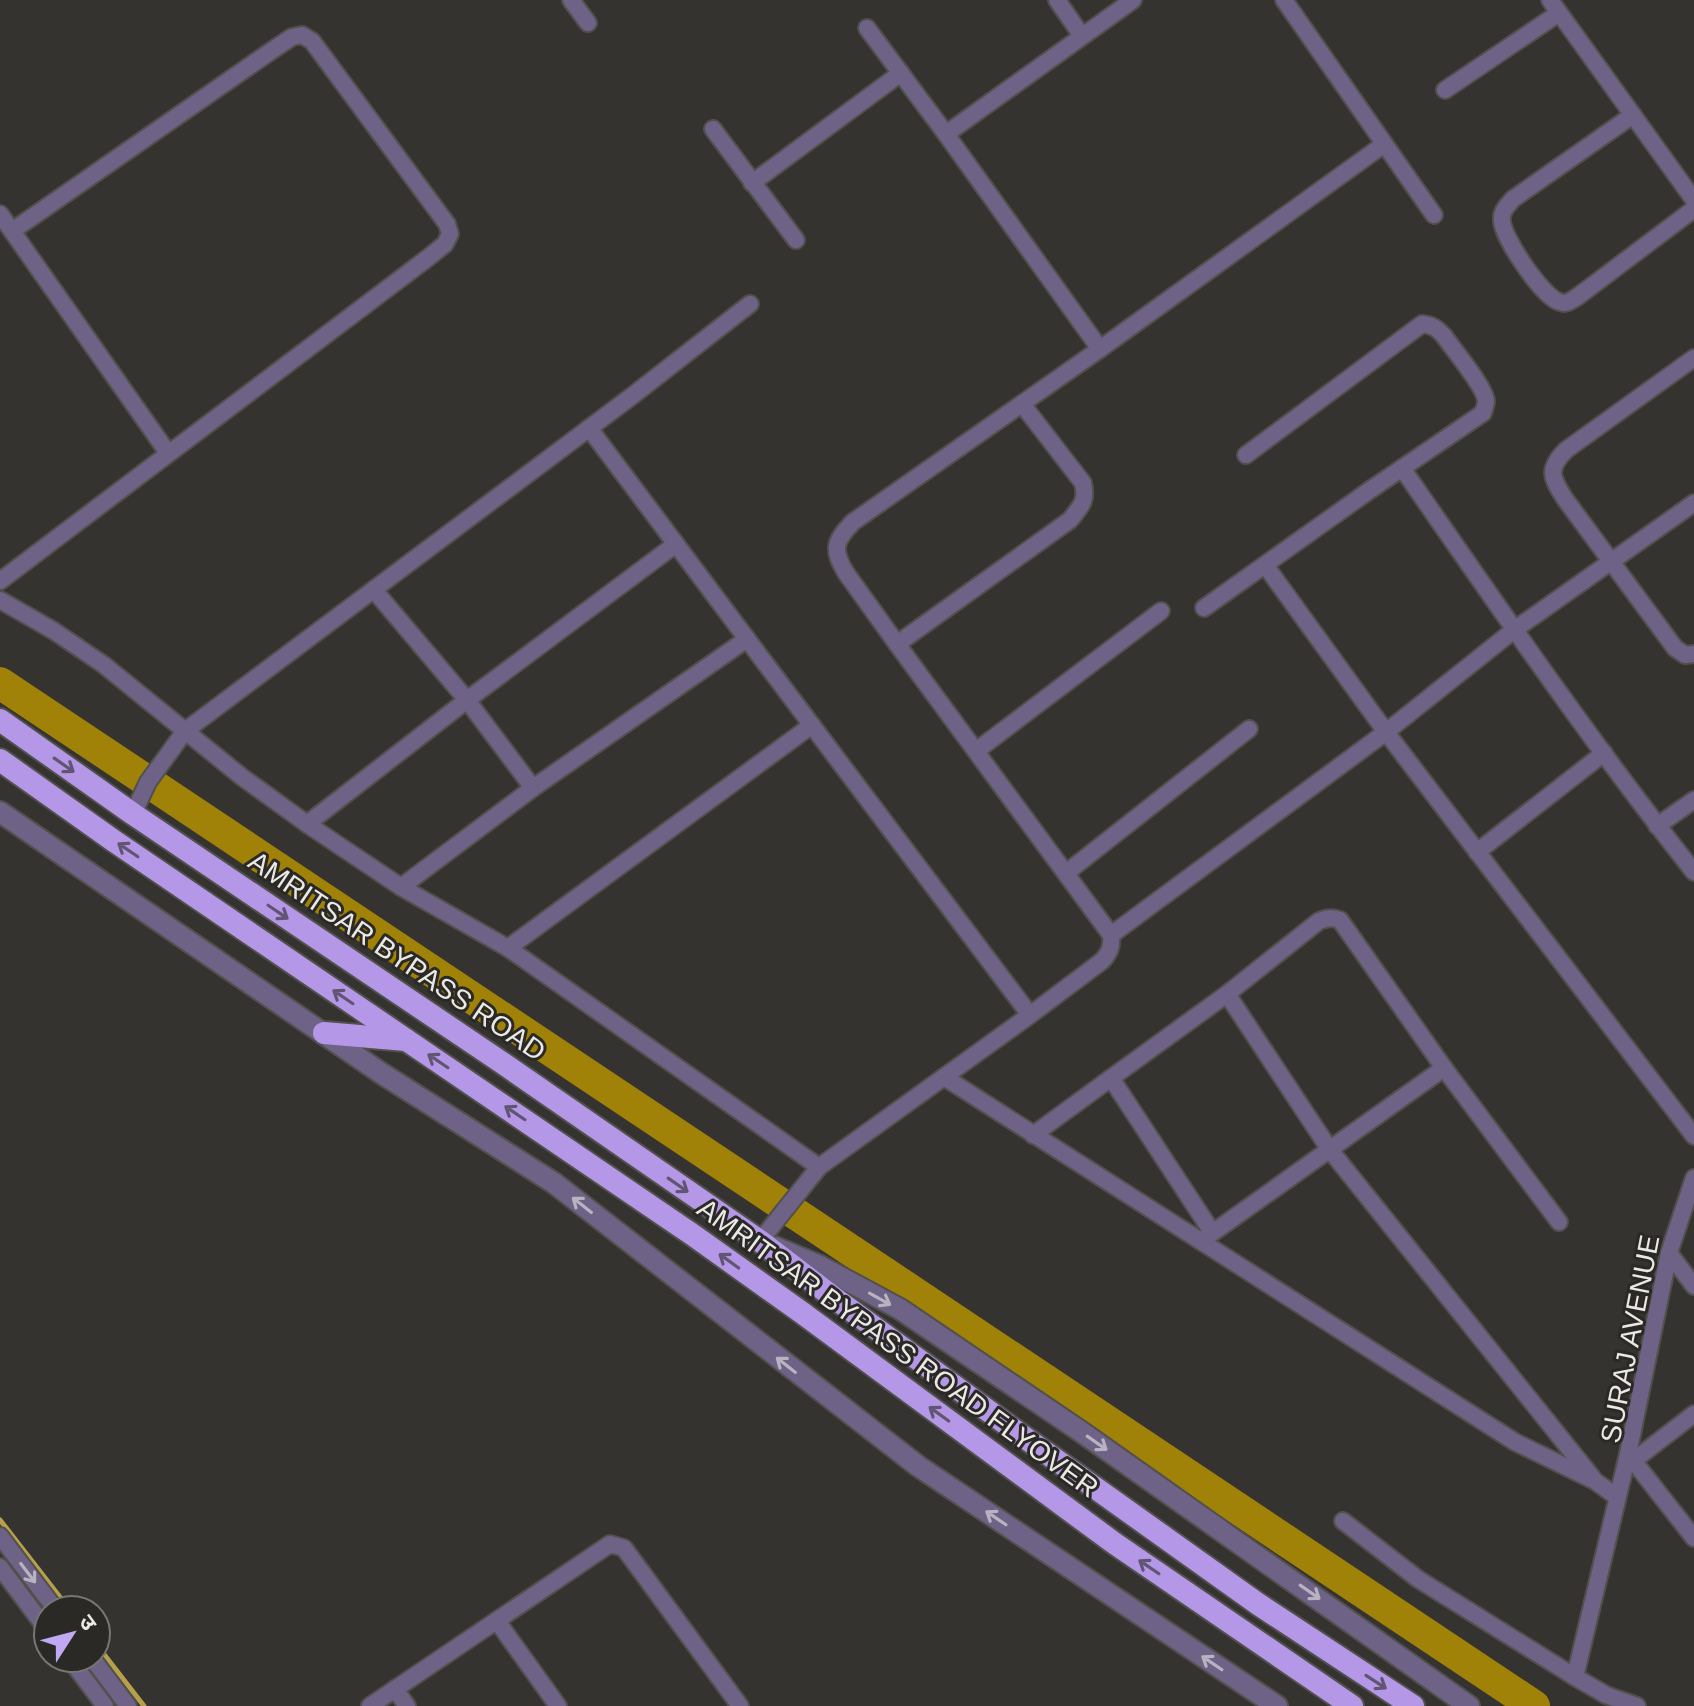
<svg xmlns="http://www.w3.org/2000/svg" width="1694" height="1706" font-family="Helvetica,'Noto Sans Devanagari',sans-serif">
  <style>
    .lines { fill: none; stroke-linecap: round; stroke-linejoin: round }
    .stream { stroke: #b6a14a; stroke-width: 5 }
    .river { stroke: #9f8207; stroke-width: 32 }
    .minor-casing { stroke: #51504c; stroke-width: 20 }
    .tertiary-casing { stroke: #51504c; stroke-width: 24 }
    .trunk-casing { stroke: #51504c; stroke-width: 26 }
    .minor { stroke: #6e6286; stroke-width: 16 }
    .tertiary { stroke: #6e6286; stroke-width: 20 }
    .trunk { stroke: #b498e7; stroke-width: 22 }
    .oneway { stroke: #615573 }
    .oneway2 { stroke: #b8b3c0 }
    .labels { text-anchor: middle; dominant-baseline: central; stroke-width: 6; stroke-linejoin: round; paint-order: stroke }
    .street-label { font-size: 28px; fill: #eae9e6; stroke: #2a2925 }
  </style>
  <rect width="100%" height="100%" fill="#34332f"/>
  <g class="lines">
    <!-- stream -->
    <g class="stream">
      <path d="M0,1520l70,90"/>
      <path d="M96,1644l48,62"/>
    </g>
    <!-- river -->
    <path class="river" d="M0,683l1534,1023"/>
    <!-- minor casing -->
    <g class="minor-casing">
      <g id="minor">
        <path d="M571,0l17,23"/>
        <path d="M1057,0l25,36"/>
        <path d="M1284,0l150,215"/>
        <path d="M1550,0l144,200"/>
        <path d="M867,28l79,106 154,215"/>
        <path d="M1445,90l114,-77"/>
        <path d="M1633,115l-120,84c-6,7 -12,12 -11,22 1,17 41,77 58,81 7,3 11,-2 17,-5l117,-88"/>
        <path d="M713,129l83,111"/>
        <path d="M946,134l187,-134"/>
        <path d="M752,183l149,-110"/>
        <path d="M0,214l12,17 262,-182 18,-12 10,-2 10,6 135,183 3,10 -5,10 -16,13 -429,324"/>
        <path d="M12,231l156,222"/>
        <path d="M1694,358l-128,92c-19,19 -15,27 -1,49l110,149 10,7 9,-1"/>
        <path d="M1402,468c95,137 189,274 292,404"/>
        <path d="M1265,565l121,167 308,404"/>
        <path d="M374,590l93,110 66,88"/>
        <path d="M0,600l54,31 50,34 138,112 65,47 94,63 107,61 311,219"/>
        <path d="M1204,608l166,-118 113,-77c1,-3 3,-9 3,-12 -1,-14 -33,-52 -42,-65 -7,-8 -12,-11 -22,-12l-176,131"/>
        <path d="M747,639l283,376"/>
        <path d="M897,644l173,-124c12,-15 17,-19 13,-37l-61,-79"/>
        <path d="M976,751l185,-140"/>
        <path d="M133,814l15,-32 37,-51 447,-335 118,-92"/>
        <path d="M307,824l160,-124 209,-156"/>
        <path d="M1657,826l37,-26"/>
        <path d="M1477,852l127,-99"/>
        <path d="M1066,873l183,-144"/>
        <path d="M401,887l132,-99 214,-149 -158,-211"/>
        <path d="M1111,935l275,-203 128,-102 180,-127"/>
        <path d="M508,948l304,-223"/>
        <path d="M1227,994l103,156 262,327"/>
        <path d="M944,1077l571,365 80,39 22,16"/>
        <path d="M1111,1078l116,-84 92,-73c8,-3 13,-4 21,-1l104,148 115,154"/>
        <path d="M1033,1135l78,-57 101,154"/>
        <path d="M1694,1178l-25,75 -41,201 66,84"/>
        <path d="M760,1241l59,-74 211,-152 72,-54c8,-9 10,-14 9,-26l-214,-291 -51,-71c-14,-24 -12,-31 7,-51l247,-173 283,-204"/>
        <path d="M1201,1241l243,-173"/>
        <path d="M1669,1253l25,33"/>
        <path d="M1628,1454l-53,223 31,18 31,11"/>
        <path d="M1633,1461l61,-47"/>
        <path d="M1343,1521l75,58 157,98"/>
        <path d="M0,1536l56,74"/>
        <path d="M0,1567l48,64"/>
        <path d="M497,1621l61,85"/>
        <path d="M69,1658l36,48"/>
        <path d="M92,1658l36,48"/>
        <path d="M395,1689l12,17"/>
        <path d="M370,1706l240,-162 14,4 116,158"/>
      </g>
    </g>
    <!-- tertiary casing -->
    <g class="tertiary-casing">
      <g id="tertiary">
        <path d="M0,812l381,261 173,110 364,283 359,240"/>
        <path d="M775,1247l45,19 80,43 183,124 386,273"/>
      </g>
    </g>
    <!-- trunk casing -->
    <g class="trunk-casing">
      <g id="trunk">
        <path d="M0,720l133,94 368,248 259,179 73,56 184,135 241,172 155,102"/>
        <path d="M0,760l114,81 579,394 108,77 313,231 238,163"/>
        <path d="M324,1033l82,7"/>
      </g>
    </g>
    <!-- minor -->
    <use href="#minor" class="minor"/>
    <!-- tertiary -->
    <use href="#tertiary" class="tertiary"/>
    <!-- trunk -->
    <use href="#trunk" class="trunk"/>
  </g>
  <!-- one-way arrows -->
  <defs><path id="oneway-shaft" d="M-6 0H5M1.5-3L5.5 0L1.5 3" fill="none" stroke-width="1.6" stroke-linecap="round" stroke-linejoin="round" transform="scale(2)"/></defs>
  <g class="oneway">
    <use href="#oneway-shaft" transform="translate(64 765) rotate(35)"/>
    <use href="#oneway-shaft" transform="translate(128 850) rotate(-146)"/>
    <use href="#oneway-shaft" transform="translate(278 912) rotate(34)"/>
    <use href="#oneway-shaft" transform="translate(343 997) rotate(-146)"/>
    <use href="#oneway-shaft" transform="translate(438 1061) rotate(-146)"/>
    <use href="#oneway-shaft" transform="translate(515 1113) rotate(-146)"/>
    <use href="#oneway-shaft" transform="translate(678 1185) rotate(35)"/>
    <use href="#oneway-shaft" transform="translate(729 1261) rotate(-144)"/>
    <use href="#oneway-shaft" transform="translate(939 1414) rotate(-144)"/>
    <use href="#oneway-shaft" transform="translate(1149 1567) rotate(-146)"/>
    <use href="#oneway-shaft" transform="translate(1376 1682) rotate(33)"/>
  </g>
  <g class="oneway2">
    <use href="#oneway-shaft" transform="translate(582 1205) rotate(-142)"/>
    <use href="#oneway-shaft" transform="translate(880 1299) rotate(29)"/>
    <use href="#oneway-shaft" transform="translate(786 1365) rotate(-142)"/>
    <use href="#oneway-shaft" transform="translate(1097 1443) rotate(35)"/>
    <use href="#oneway-shaft" transform="translate(996 1518) rotate(-146)"/>
    <use href="#oneway-shaft" transform="translate(28 1573) rotate(53)"/>
    <use href="#oneway-shaft" transform="translate(1310 1592) rotate(35)"/>
    <use href="#oneway-shaft" transform="translate(1212 1663) rotate(-146)"/>
  </g>
  <g class="labels">
    <!-- street labels -->
    <g class="street-label">
      <text transform="translate(397 956) rotate(34)">AMRITSAR BYPASS ROAD</text>
      <text transform="translate(1630 1339) rotate(-79)">SURAJ AVENUE</text>
      <text transform="translate(898 1348) rotate(36)">AMRITSAR BYPASS ROAD FLYOVER</text>
    </g>
  </g>
  <!-- north arrow -->
  <g transform="translate(72 1634) rotate(54)"><circle r="38" fill="#2a2925" stroke="#777672" stroke-width="2"/>
  <path d="M0-6L14 30L0 20L-14 30Z" fill="#c1a8f3"/>
  <text y="-12" font-size="22" font-weight="bold" text-anchor="middle" fill="#eae9e6">उ</text>
  </g>
</svg>
